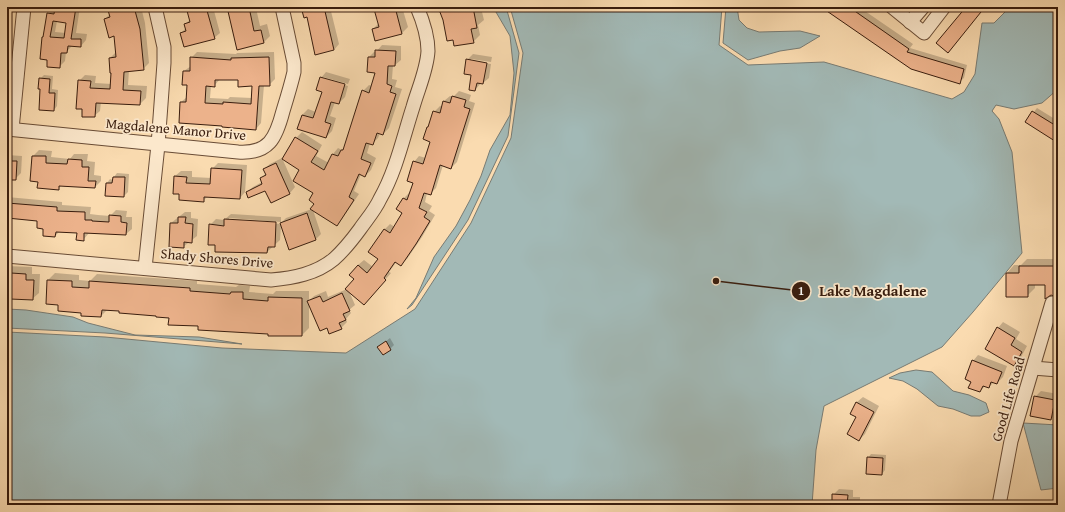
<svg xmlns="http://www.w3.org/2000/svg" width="1065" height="512" font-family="'Gentium Book Plus',serif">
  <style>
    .water { fill: #a2b9b6; stroke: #787b73 }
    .shadow { fill: #0003; fill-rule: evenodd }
    .building { fill: #ecb28b; stroke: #391d0e; fill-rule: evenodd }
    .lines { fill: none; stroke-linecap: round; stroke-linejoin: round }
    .minor-casing { stroke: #694c36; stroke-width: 15 }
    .minor { stroke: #fce8cc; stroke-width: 13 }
    .labels { text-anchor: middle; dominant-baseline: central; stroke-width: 3.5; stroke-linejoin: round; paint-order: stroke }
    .street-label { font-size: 14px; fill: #391d0e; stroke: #fce8cc }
    .leader { fill: none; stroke: #391d0e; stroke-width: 1.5 }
    .callout-dot { fill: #391d0e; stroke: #fce8cc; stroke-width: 1.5 }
    .mark-label { font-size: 12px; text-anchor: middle; font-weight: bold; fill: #fff }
    .callout-label { font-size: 15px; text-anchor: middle; font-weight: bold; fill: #391d0e; stroke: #fce8cc; stroke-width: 3.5; stroke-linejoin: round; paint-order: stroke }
  </style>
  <rect width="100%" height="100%" fill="#fadbb0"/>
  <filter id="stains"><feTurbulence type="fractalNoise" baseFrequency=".005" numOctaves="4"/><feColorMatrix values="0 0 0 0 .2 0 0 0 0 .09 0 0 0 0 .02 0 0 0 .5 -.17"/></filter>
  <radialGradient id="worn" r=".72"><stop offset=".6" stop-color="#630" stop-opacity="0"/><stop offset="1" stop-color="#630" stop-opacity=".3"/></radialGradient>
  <!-- water -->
  <g class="water">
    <path d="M493,7h13l13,46 -11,83 -40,84 -56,85 -5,4 9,-11 18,-41 22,-31 14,-26 11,-24 9,-26 20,-35 4,-42 -4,-37z"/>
    <path d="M510,7h212l-3,38 29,20 76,-3 128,37 12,-7 11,-18 7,-51h12l16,-16h48v82l-16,14 -28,6 -18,-4 -4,6 7,8 13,33 10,101 -49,59 -31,35 -118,59 -8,44 -4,55h-805v-173l98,5 117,11 124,5 69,-44 56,-86 40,-85 12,-85z"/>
    <path d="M726,7h11l2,13 8,8 12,4 41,-1 20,5 -20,12 -20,3 -32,9 -25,-17z"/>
    <path d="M7,309l19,1 47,7 15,6 47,12 64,2 43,7 -137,-11 -98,-5z"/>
    <path d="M916,370l16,2 21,19 16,4 17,8 3,9 -9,4h-9l-18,-7 -15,-3 -21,-17 -14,-8 -14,-3 11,-5z"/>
    <path d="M1023,423l35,2v63l-17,2z"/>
  </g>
  <!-- shadow -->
  <g class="shadow">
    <path d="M56,7h24l-4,26 11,1 -1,6 -5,6 -8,-1 -7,7 -1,9 -6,6 -14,-31 3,-22zM57,21l10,1 -1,11 -11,-1z"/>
    <path d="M108,7h33l4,16 4,40 -6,6 -14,1 -1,15 19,1 -1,12 -6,6 -39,-2 -1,9 -6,5 -15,-35 6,-6 11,1 -1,7 17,1 -2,-26 6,-6 -1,-17 -10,-16 5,-5z"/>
    <path d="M176,7h11l-10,3z"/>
    <path d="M188,7h25l7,26 -6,5 -33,-5 5,-5 -1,-4 6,-5z"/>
    <path d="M227,7h31l-2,1 4,18 7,-2 3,12 -6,6 -26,6z"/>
    <path d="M302,7h28l9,37 -5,6z"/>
    <path d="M375,7h27l6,20 -6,6 -26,6 -3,-10 6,-6z"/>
    <path d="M439,7l42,1 3,12 -6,5 2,10 -7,7 -29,-23z"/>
    <path d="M822,7h37l54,37 -3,4 57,17 -3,13 -5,4z"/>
    <path d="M382,45l19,1v14l-6,5h-2l-1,14 5,1 -2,7 7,2 -13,39 -6,6 -3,-1 -2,5 -6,6 -2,-1 -3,10 9,5 -5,12 -6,6 -4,-2 -7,17 5,3 -17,25 -5,6 -24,-15 8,24 -5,5 -35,-14 -1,15 -13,12 -51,-8 -6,-19 6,-6 8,1 7,-6 50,3v6l5,-5 26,-9 3,-5v-11l-15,-24 -4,-31 6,-6 20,13 -6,11 13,7 4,-9 5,-6 4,2 3,-3 18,-56 6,-6 3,1 4,-14 -7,-15 5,-5h2zM229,218l52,4v2l-52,-4z"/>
    <path d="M197,52l39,2 1,-1 37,-1 1,27 -6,6h-5l-3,38 -5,6 -75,-27 6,-5 1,-13 -4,-13 7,-5v-8zM220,79h19l14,6 -1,13 -22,-1 -2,2 -18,-1 1,-12h3z"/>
    <path d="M473,54l19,3 -1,5 -20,-3v2l20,3 -2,14 -6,5h-2l-6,7 -8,-30z"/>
    <path d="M326,72l24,7 -2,5 -25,-7v2l25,7 -3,11 -6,6 -4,-1 -5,14 6,2 -4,13 -6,6 -24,-22 6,-6 8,3 7,-21 -2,-13z"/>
    <path d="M44,75l9,1 -1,13 6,1 -1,16 -3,4 -14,-31z"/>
    <path d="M459,91l12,4 -2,6 6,2 -18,59 -6,6 -8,-3 -7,23 -6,6 -3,-1 -2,9 7,4 -3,5 6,4 -13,22 -15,22 -6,5 -4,-3 -8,11 2,1 -21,25 -21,-7 6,14 -6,5 2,3 -5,6 1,3 -6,6 -14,-1 -18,-25v26l-7,7 -103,-10 -42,-10 -37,-5 -12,-1 -7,7 -19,-4 -23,-8 -12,-1 1,-23 7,-7 24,2v5l11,1 7,-7 100,7v3l39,3 3,-2 11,1 -1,6 24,2 3,-3h33v10l5,-5 12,-5 2,6 19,-8 8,-10 3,-14 6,-5 9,7 7,-8 5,-30 5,-5 5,3 9,-15v-14l5,-5 2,1 4,-12 -1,-20 5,-6 7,2 5,-17 3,-29 6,-6 3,1 1,-6 6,-5 3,1z"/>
    <path d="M1037,108l21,13v21l-32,-20z"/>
    <path d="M39,150l13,1 -1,6 19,2 4,-5h14l-1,7 8,1 -1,13 7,1v5l-6,6 -33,-2 -4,4 -19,-8 -8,-1 2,-24z"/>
    <path d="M7,155l15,1 -1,17 -6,6h-8z"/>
    <path d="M282,158l13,29 -5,6 -19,8 -5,-12 -19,3 6,-5 9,-5 -1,-3 5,-6 -2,-4 6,-5z"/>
    <path d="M218,163l29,2 -2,27 -5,6 -32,-2 -5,5 -28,-25 6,-5h11v6l20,1v-9z"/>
    <path d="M117,173l12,1 -1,18 -4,4 -17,-13 3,-4 3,1 1,-3z"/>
    <path d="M7,197l55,5v3l29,2 -1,7 8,1 12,1 6,-6 11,1 -1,6h6v12l-6,5 -37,-1 -6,7 -5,-8 -18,-1 -5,5 -11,-8 -6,-8 -29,-3 -2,10z"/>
    <path d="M185,212h6v6l7,1 -1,17 -14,11 -13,-1 1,-23z"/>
    <path d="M1027,259h31v35l-1,2 -11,-12h-11v4l-8,8 -20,-23 7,-8h7z"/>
    <path d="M7,266l25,1v7h8l-1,19 -7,6 -25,-1z"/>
    <path d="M1003,322l17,10 -4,7 11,7 -7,13 -6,5 -16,-36z"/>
    <path d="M390,338l4,7 -4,4 -11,-2z"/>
    <path d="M978,355l29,11 -4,11 -6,6 -3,-1 -5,5 -4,-1 -5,5 -8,-10 1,-20z"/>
    <path d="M1041,391l17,3 -1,19 -6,6 -16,-22z"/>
    <path d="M863,397l16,9 -14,28 -6,6 -1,-24 -7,-3 6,-11z"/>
    <path d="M871,454l15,1 -1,15 -3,4 -14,-16z"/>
    <path d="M839,489l14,1v7h7v8h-27v-10z"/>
    <path d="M947,500l10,1v4h-13z"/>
  </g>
  <!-- building -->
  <g class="building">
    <path d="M55,7h21l-5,32h10v8l-13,-1 -1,7h-6l-1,15 -13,-1v-7l-7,-1 2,-22h1l4,-24 7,1zM53,21l13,2 -2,15 -14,-1z"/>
    <path d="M107,7h27l6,22 4,41 -20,2 -1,18 18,1 -1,14 -44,-2 -1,14h-13v-8h-6l2,-29 13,1 -1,7 20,1 1,-16h-1l-1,-15 7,-1 -2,-21 -5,2 -5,-19 6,-2z"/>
    <path d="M186,7h20l9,32 -31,8 -4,-14 6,-2 -2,-7 6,-2z"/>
    <path d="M227,7h22l5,24 7,-1 3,13 -27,7z"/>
    <path d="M301,7h23l10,43 -19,5 -8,-38 -3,1z"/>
    <path d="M380,7h15l7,27 -27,7 -3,-12 7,-2 -5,-18z"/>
    <path d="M438,7h35l4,21 -6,1 3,14 -20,3 -1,-6 -6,1 -4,-21z"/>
    <path d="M821,7h28l60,42 -2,3 57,17 -4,15 -49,-15z"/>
    <path d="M966,7h19l-37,46 -12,-10z"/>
    <path d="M375,50l21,1 -1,15h-7l-1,18 5,2 -2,6 6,2 -13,41 -6,-2 -4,12 -7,-2 -5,16 10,4 -6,14 -6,-3 -10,23 5,3 -17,26 -27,-17 4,-5 -5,-4 4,-7 -20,-12 6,-11 -17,-11 13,-22 23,14 -7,11 13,8 8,-16 6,2 3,-6h2l19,-60 7,3 6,-20 -8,-1 1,-15h7z"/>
    <path d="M190,57l41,3v-2l38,-1 1,29h-11l-3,44 -34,-3v-1l-43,-3 1,-21h6l1,-17h-5l1,-14h7zM215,80h23v7l14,-1 -1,18 -28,-2v2l-18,-1 1,-17 9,1z"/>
    <path d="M466,59l21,4 -4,21 -6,-1 -2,8 -6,-1 2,-15 -7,-1z"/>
    <path d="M320,77l25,7 -6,20 -8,-2 -6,20 6,2 -5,14 -29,-9 5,-14 11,3 9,-26 -6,-2z"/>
    <path d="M39,78l11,1 -1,14h6l-1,18 -15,-1 1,-21h-2z"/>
    <path d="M452,96l14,4 -2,7 6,2 -19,60 -11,-4 -9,30 -7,-2 -5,15 8,4 -3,5 6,4 -14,23 -15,22 -6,-4 -11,16 2,2 -22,25 -19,-16 9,-10 -5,-4 9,-10 9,8 11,-14 -10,-7 16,-23 6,4 12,-20 -6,-4 7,-11 4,2 6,-17 -6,-2 6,-20 10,3 7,-22 -7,-3 4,-12h1l5,-16 7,2 3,-12 7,2z"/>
    <path d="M1032,111l26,16v16l-33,-21z"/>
    <path d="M32,156h14v7l21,1 1,-5 14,1v7h7l-1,14h8l-1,7 -36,-2v4l-22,-2 1,-6 -8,-1z"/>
    <path d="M7,161h10l-1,19h-9z"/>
    <path d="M276,163l14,31 -19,9 -6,-12 -17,7 -2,-6 16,-8 -2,-6 6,-3 -3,-6z"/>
    <path d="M211,168l31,2 -2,29 -36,-2v5l-25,-2v-6h-6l1,-18 13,1 -1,6 24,1z"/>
    <path d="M113,177h12l-1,20 -19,-1 1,-13h6z"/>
    <path d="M7,203l50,4v4l28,1v8h7v1l17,1v-7l12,1v6l6,1 -1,12 -42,-2v8l-8,-1 1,-7 -21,-1 -1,5 -12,-1v-7l-6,-1v-7l-30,-3z"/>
    <path d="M307,213l9,27 -27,10 -9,-27z"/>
    <path d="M178,217h8l-1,6 8,1 -1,19 -8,-1v6l-15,-1 1,-24h8z"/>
    <path d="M224,219l52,3 -1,25h-7l-1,6 -52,-1v-7h-7l1,-21 15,2z"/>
    <path d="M1019,266h38v31l-6,-2 -6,4v-14h-17v12h-22v-24h13z"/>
    <path d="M11,273l15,1v6h8l-1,20 -23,-1z"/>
    <path d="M47,280l25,1v6l17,1v-7l101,7v3l40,3 1,-2h12v7l25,2v-4l34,1v38h-34v-2l-70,-4v-4l-30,-1 1,-7 -13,-1v-1l-37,-3v-2l-17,-1 -1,7 -20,-1v-3l-23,-2v-6l-12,-1z"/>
    <path d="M342,293l8,18 -7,3 3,6 -7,3 3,6 -13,5 -2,-6 -7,3 -13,-30 13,-5 3,6z"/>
    <path d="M997,327l18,11 -4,7 11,7 -8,14 -29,-17z"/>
    <path d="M386,341l5,9 -8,5 -6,-8z"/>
    <path d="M972,360l30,12 -5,12 -6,-2 -2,6 -6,-2 -3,6 -12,-4 3,-6 -6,-3z"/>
    <path d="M1034,396l21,4 -4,20 -21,-4z"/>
    <path d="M856,402l18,10 -15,29 -12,-7 9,-17 -6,-3z"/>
    <path d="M867,457l16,1 -1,17 -16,-1z"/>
    <path d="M832,494l16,1 -1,10h-15z"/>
  </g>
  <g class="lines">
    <!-- minor casing -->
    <g class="minor-casing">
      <g id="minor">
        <path d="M892,7l32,26 20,-26"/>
        <path d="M910,22l13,-15"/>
        <path d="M7,129l231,23c31,2 38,-14 45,-41 4,-13 8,-26 11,-39v-9l-12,-56"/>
        <path d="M12,129l12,-122"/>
        <path d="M7,256l264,24c22,-2 45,-6 63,-21 10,-9 18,-19 26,-30 7,-10 15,-19 20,-30 16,-28 23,-61 33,-92 5,-18 14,-37 15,-56 0,-15 -5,-30 -11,-44"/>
        <path d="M145,268l13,-123 6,-82v-16l-9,-40"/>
        <path d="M1033,368l25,2"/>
        <path d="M999,505l12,-64 41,-138"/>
      </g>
    </g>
    <!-- minor -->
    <use href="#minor" class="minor"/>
  </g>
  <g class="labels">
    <!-- street labels -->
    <g class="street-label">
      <text transform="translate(176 129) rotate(5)">Magdalene Manor Drive</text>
      <text transform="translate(217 258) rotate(5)">Shady Shores Drive</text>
      <text transform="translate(1008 399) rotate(-74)">Good Life Road</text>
    </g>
  </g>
  <!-- callouts -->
  <path class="leader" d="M716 281L801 291"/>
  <g class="callout-dot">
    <circle cx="716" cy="281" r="4"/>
    <circle cx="801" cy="291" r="10"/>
  </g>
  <g class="mark-label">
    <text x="801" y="295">1</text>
  </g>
  <g class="callout-label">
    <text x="873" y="296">Lake Magdalene</text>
  </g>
  <!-- margin -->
  <rect width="1065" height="512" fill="none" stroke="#fadbb0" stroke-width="24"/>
  <rect x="8" y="8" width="1049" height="496" fill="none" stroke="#391d0e" stroke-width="2"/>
  <rect x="12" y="12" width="1041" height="488" fill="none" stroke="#391d0e"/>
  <rect width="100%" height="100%" filter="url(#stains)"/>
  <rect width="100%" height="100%" fill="url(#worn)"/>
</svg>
